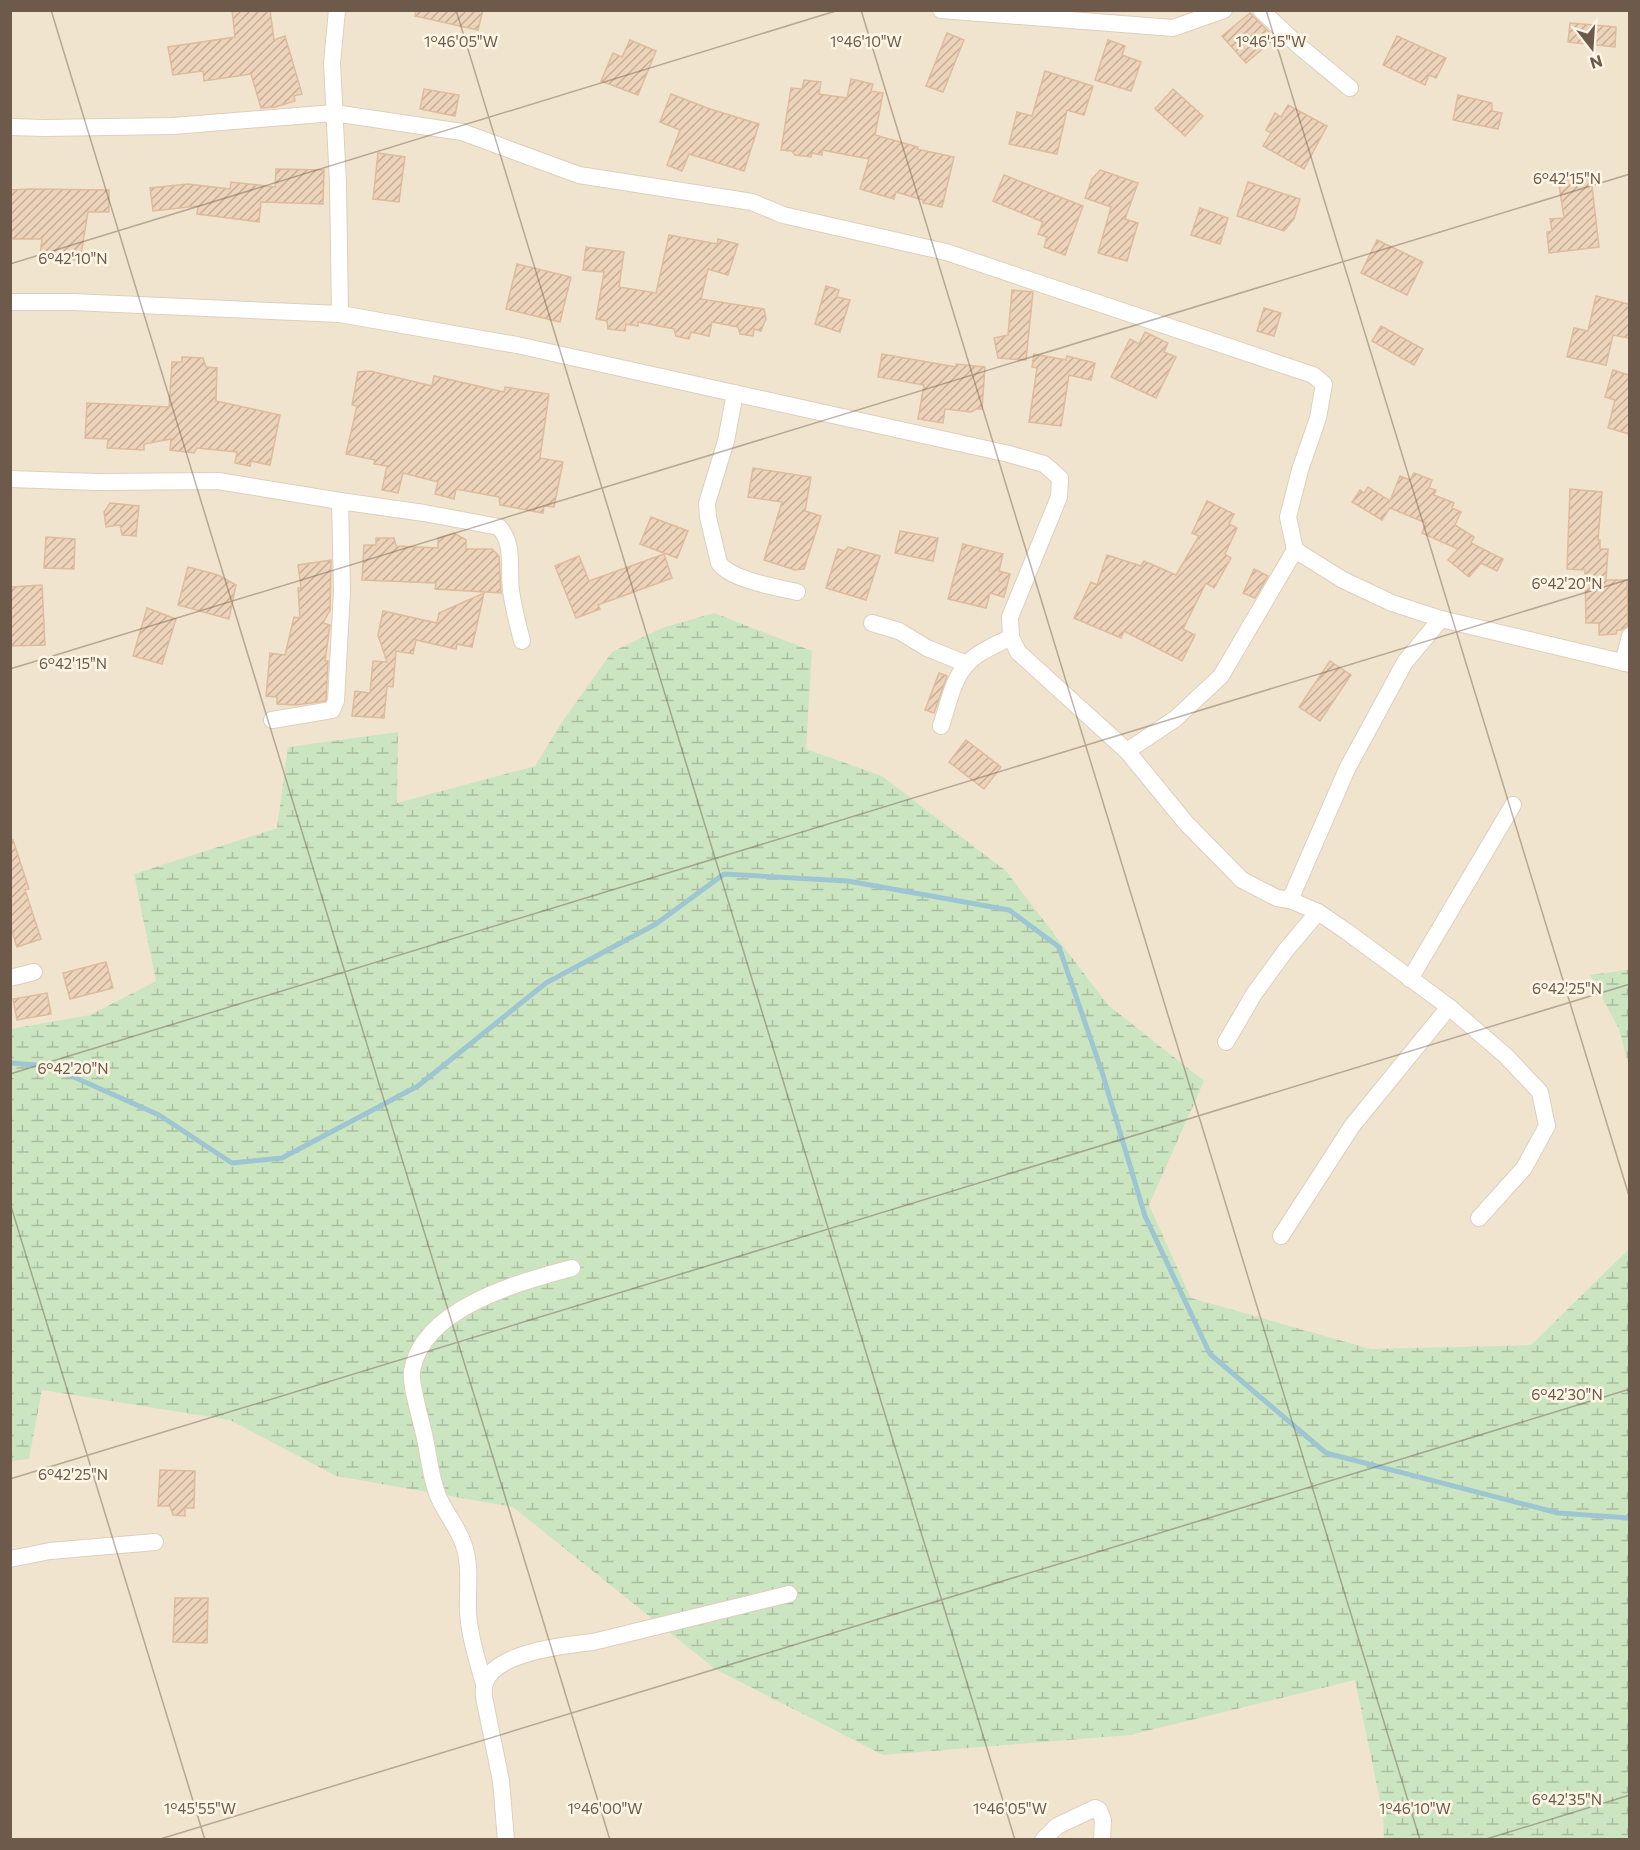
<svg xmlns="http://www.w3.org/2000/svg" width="1640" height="1850" font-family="Commissioner,sans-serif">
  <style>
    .residential { fill: #f1e4cf }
    .wetland { fill: url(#wetland-marsh) }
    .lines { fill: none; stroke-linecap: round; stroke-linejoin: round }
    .stream { stroke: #9ec6d2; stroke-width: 5 }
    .building { fill: url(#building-hatch); stroke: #debb9c; stroke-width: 1.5 }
    .street-casing { stroke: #ddcfbd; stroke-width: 18 }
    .street { stroke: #fff; stroke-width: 16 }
    .ticks { fill: none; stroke: #6e5a4a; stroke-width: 1.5; stroke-opacity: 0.45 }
    .ticks-label { font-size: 15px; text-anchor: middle; fill: #6e5a4a; stroke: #fdf6e6; stroke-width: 5; stroke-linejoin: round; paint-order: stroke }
  </style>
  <defs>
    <pattern id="wetland-marsh" width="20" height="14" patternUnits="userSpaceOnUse" patternTransform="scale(1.5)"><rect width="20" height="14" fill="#cce5c1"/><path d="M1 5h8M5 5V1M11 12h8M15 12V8" fill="none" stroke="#aabd9f"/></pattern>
    <pattern id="building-hatch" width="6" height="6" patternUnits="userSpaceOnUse" patternTransform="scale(1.5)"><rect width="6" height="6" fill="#edd3ba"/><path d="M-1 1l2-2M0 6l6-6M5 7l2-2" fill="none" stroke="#c4ae99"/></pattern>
  </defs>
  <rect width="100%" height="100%" fill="#faf2e0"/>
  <!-- residential -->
  <rect class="residential" x="11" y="11" width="1618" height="1828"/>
  <!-- wetland -->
  <g class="wetland">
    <path d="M714,613l98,38 -6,98 76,27 124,95 102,134 96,76 -55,124 42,93 180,51 160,-4 98,-96v590h-245l-1,-24 -28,-135 -225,55 -247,20 -168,-86 -202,-162 -177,-31 -106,-56 -188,-30 -13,69 -18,2v-432l79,-14 66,-34 -22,-107 143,-46 11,-81 110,-15 -1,71 138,-37 27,-44 50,-70 50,-24z"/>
    <path d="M1629,970h1l-1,97 -10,-38 -29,-54z"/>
  </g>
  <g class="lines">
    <!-- stream -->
    <path class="stream" d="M10,1063l39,3 110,49 73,48 50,-5 136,-72 128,-103 110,-59 68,-50 124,7 161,29 50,37 43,125 43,144 65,138 116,99 232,60 72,5"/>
  </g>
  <!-- building -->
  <g class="building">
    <path d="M232,10h38l4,30 11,-4 17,58 -8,2 1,5 -20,6 -14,1 -10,-34 -47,7 -1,-10 -30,4 -5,-28 67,-10z"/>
    <path d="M416,10h67l-5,20 -63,-14z"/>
    <path d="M1250,13l20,20 -2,2 5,5 -27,23 -24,-27z"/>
    <path d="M1570,23l46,4 -1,20 -47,-5z"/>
    <path d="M947,33l17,7 -21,52 -17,-6z"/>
    <path d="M1397,36l49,22 -10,20 -7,-3 -4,10 -42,-20z"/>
    <path d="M630,40l26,11 -18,44 -37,-14 12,-28 9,4z"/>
    <path d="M1108,40l17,6 -3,9 19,7 -10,29 -36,-11z"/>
    <path d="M1045,71l48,15 -9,29 -17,-5 -10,44 -48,-10 8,-32 15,4z"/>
    <path d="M851,79l22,5 -2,7 12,2 -8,42 43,12 -1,2 37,8 -12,50 -19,-4v-3l-27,-8 -2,7 -34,-10 9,-30 -47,-9v5l-10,-2 -1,4 -16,-2 -3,-4 -11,-1 10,-62 11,1 2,-9 17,2 -2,12 28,4z"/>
    <path d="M424,89l35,6 -4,21 -35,-7z"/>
    <path d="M1173,89l30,27 -18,20 -30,-27z"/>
    <path d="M671,94l39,15 49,15 -15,47 -55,-17 -7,17 -15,-6 13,-35 -20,-8z"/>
    <path d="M1458,95l34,8v8l10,2 -4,16 -45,-9z"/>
    <path d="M1288,105l39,21 -23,43 -41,-23 8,-13 -5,-3 9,-17 6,4z"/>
    <path d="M378,153l27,4 -6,45 -26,-3z"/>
    <path d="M276,169l48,1 -1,34 -62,-2 -2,20 -62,-8 1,-8 -45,5 -3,-23 38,-4 42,5 1,-7 44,5z"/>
    <path d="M1100,170l38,13 -13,36 13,4 -11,38 -29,-8 13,-46 -26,-9 7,-19z"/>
    <path d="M1580,174l2,4 9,-1 8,70 -50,6 -2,-21 5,-1 -2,-12 14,-1 -6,-40z"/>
    <path d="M1004,175l79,31 -18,49 -21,-8 3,-10 -9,-3 5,-12 -50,-21z"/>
    <path d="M1248,182l52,17 -6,20 -10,12 -47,-15z"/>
    <path d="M31,189l78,1v22h-21l-8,49 -40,-6 2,-16h-32v-49z"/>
    <path d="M1200,208l28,10 -8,26 -29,-9z"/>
    <path d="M669,235l48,9 1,-5 20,5 -10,31 -20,-6 -7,30 63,10 2,10 -5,12 -7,-2 -1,7 -13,-2 -2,-7 -26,-5 -3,14 -18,-4 -2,7 -13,-3 -2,-7 -36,-7v4l-12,-2 -1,7 -17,-2 -1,-8 -11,-2 8,-47 -21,-2 3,-23 38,5 -5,35 37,6z"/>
    <path d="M1377,240l46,22 -16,33 -46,-22z"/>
    <path d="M517,264l54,13 -11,45 -54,-13z"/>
    <path d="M826,286l13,4 -2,7 13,3 -10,32 -25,-8z"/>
    <path d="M1012,290l21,2 -7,68 -28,-2 -4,-20 14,-3z"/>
    <path d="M1596,296l33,8v34l-16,-3 -7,30 -39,-8 7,-29 14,3z"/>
    <path d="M1264,308l17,5 -7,23 -17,-5z"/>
    <path d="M1381,326l42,23 -9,16 -42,-24z"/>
    <path d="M1145,332l23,11 -4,9 12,5 -20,41 -45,-21 19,-38 9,5z"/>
    <path d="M882,354l74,13v-3l29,3 -3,42h-6l-5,3 -26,-3 -2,14 -25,-4 6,-34 -46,-8z"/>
    <path d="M1034,354l32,6 1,-4 28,7 -4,17 -22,-5 -8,51 -32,-4 8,-54 -5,-1z"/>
    <path d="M182,357l21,1 3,9 11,1 -1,33 64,14 -10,50 -19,-4 -1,5 -15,-3 2,-11 -40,-4 -3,5 -24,-3 1,-11 -27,5v6l-37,-2 1,-9 -23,-1 2,-35 82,4 3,-45h10z"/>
    <path d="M1613,370l16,5v59l-21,-6 7,-28 -10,-3z"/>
    <path d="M370,371l62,15 2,-10 70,16 1,-5 44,7 -9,64 23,4 -9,45 -10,-1 -1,7 -43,-8 -1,-8 -43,-8 -2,10 -19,-5 3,-12 -35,-9 -5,20 -16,-3 5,-24 -13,-2 1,-4 -29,-6 11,-48 -5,-1 6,-33z"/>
    <path d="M753,468l58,9 -6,34 16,5 -17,53 -9,1 -31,-10 18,-58 -34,-5z"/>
    <path d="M1414,473l18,7 -3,8 7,2 -2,5 20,8 -2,5 9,4 -6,13 19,12 -3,6 32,16 -6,12 -16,-8 -12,14 -21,-17 10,-11 -36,-16 4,-10 -36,-15 -8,12 -30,-18 8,-12 4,3 4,-6 22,14 10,-25 10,4z"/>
    <path d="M1570,489l32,3 -4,48h2v9h8l-2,31h21l1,46 -7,4h-4l-1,4 -17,1v-12h-13l-1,-53 -18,-1z"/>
    <path d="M1207,501l27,13 -5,10 8,4 -12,26 6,4 -17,30 -8,-5 -23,46 12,6 -13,26 -58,-30 -3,7 -47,-20 17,-36 6,3 10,-30 34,11 3,-5 32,14 23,-39 -7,-3z"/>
    <path d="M110,503l29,3 -3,30 -14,-1 -2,-10 -14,2 -2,-15z"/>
    <path d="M651,517l37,14 -11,27 -37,-14z"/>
    <path d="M900,531l38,7 -5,23 -38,-8z"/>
    <path d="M454,533l12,7v9h26l7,7 2,37 -66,-4 1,-6 -74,-3 2,-35h12v-7h18l2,8 42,2v-10z"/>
    <path d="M46,537l29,2 -1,30 -30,-1z"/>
    <path d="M963,544l40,10 -4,17 11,3 -6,23 -14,-4 -4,15 -38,-9z"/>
    <path d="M848,547l32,9 -14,44 -40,-12 12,-39 6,2z"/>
    <path d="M664,554l8,24 -74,27 2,4 -24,9 -21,-52 24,-10 10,25z"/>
    <path d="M331,560l-1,50 -7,13 7,2 -5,36h3l-2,38 -1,2 -29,4 -19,-1v-7l-11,-1 4,-43 15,2 9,-38 6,1 -2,-30h3l-3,-23z"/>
    <path d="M188,567l30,8 18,10 -7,34 -51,-14z"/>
    <path d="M1254,569l14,7 -13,22 -12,-5z"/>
    <path d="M42,585l3,60 -35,1v-59z"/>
    <path d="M484,593l-12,54 -15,-3 -1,5 -40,-9 -3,14 -17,-3 -3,36 -6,-1 -3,32 -32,-2 3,-25 15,2 3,-32 14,1 -9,-27 5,-24 54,12 2,-10z"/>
    <path d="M147,608l29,11 -14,45 -29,-8z"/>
    <path d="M1330,661l21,14 -31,46 -21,-14z"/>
    <path d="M939,673l8,3 -13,37 -9,-3z"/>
    <path d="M966,740l35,27 -17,22 -35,-27z"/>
    <path d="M10,840h3l16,49 -4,1 16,49 -24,8 -7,-22z"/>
    <path d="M106,962l7,26 -43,11 -7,-26z"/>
    <path d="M47,993l4,21 -34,6 -4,-21z"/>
    <path d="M160,1470l35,1 -1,37h-9v8l-12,-1 -3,-9h-12z"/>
    <path d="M175,1598h33l-1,45 -34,-1z"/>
  </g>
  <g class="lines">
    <!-- street casing -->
    <g class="street-casing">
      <g id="street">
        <path d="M337,10l-5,53 6,121 2,130"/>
        <path d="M941,10l232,18 51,-18"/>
        <path d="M1261,10l37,35 52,43"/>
        <path d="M10,127l35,1 128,-2 161,-13 128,19 117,43 173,27 31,13 163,37 367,123 11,9 -6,34 -18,52 -12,47 7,33 -74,126 -46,43 -48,32"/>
        <path d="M10,302h63l267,12 177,31 492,109 35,10 16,14 -1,19 -49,120 1,20 7,15 109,99 59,72 56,57 35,18 13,2 28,12 28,19 103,76 57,49 34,36 7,34 -23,42 -45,50"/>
        <path d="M735,393l-9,48 -19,62 1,14 11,46c12,17 57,24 78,29"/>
        <path d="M10,479l87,3 121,-1 122,20 84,12 75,14c16,18 9,41 12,63 2,17 7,35 11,51"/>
        <path d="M1295,550l48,30 49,23 49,16 189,45"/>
        <path d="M872,623l27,8 28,17 40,16"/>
        <path d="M1623,663l7,-27"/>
        <path d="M272,720l60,-10 4,-9 6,-110 -2,-90"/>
        <path d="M941,726c7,-20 11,-45 25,-61 11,-13 30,-20 45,-28"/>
        <path d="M1290,900l57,-131 58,-107 36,-43"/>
        <path d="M10,978l24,-6"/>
        <path d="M1410,979l103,-174"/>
        <path d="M1226,1042l28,-48 32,-44 32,-38"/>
        <path d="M1281,1236l71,-110 97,-119"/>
        <path d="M10,1559l40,-8 105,-9"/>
        <path d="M484,1684c-7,-24 -14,-47 -16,-71 -1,-21 3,-44 -3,-64 -5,-20 -19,-34 -27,-53 -8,-20 -9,-41 -14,-62 -3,-14 -14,-50 -12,-63 10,-63 108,-89 160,-103"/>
        <path d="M506,1840l-5,-59 -17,-84c0,-4 -1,-10 1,-14 10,-31 81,-38 108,-41l196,-48"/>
        <path d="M1043,1840l14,-14 38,-18 4,2 4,10 -1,20"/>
      </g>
    </g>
    <!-- street -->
    <use href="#street" class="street"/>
  </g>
  <!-- ticks -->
  <path class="ticks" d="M51,10l559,1830M456,10l559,1830M861,10l559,1830M1266,10l364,1189M10,264l829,-254M10,669l1620,-495M10,1074l1620,-495M10,1203l195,637M10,1479l1620,-495M157,1840l1473,-451M1483,1840l147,-45"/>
  <g class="ticks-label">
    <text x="461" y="47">1°46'05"W</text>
    <text x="866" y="47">1°46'10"W</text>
    <text x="1271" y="47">1°46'15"W</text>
    <text x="1567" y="184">6°42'15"N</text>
    <text x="73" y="264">6°42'10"N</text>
    <text x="1567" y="589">6°42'20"N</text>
    <text x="73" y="669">6°42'15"N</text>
    <text x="1567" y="994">6°42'25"N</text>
    <text x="73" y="1074">6°42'20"N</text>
    <text x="1567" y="1400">6°42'30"N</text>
    <text x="73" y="1480">6°42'25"N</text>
    <text x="1567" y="1805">6°42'35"N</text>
    <text x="200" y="1814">1°45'55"W</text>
    <text x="605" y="1814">1°46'00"W</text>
    <text x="1010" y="1814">1°46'05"W</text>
    <text x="1415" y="1814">1°46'10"W</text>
  </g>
  <!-- border -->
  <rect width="1640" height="1850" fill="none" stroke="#6e5a4a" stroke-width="24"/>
  <!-- north arrow -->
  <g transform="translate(1592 48) rotate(163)" stroke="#fdf6e6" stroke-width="4.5" paint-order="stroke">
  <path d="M0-4.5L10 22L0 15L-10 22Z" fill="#6e5a4a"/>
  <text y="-9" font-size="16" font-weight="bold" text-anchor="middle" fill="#6e5a4a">N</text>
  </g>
</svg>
